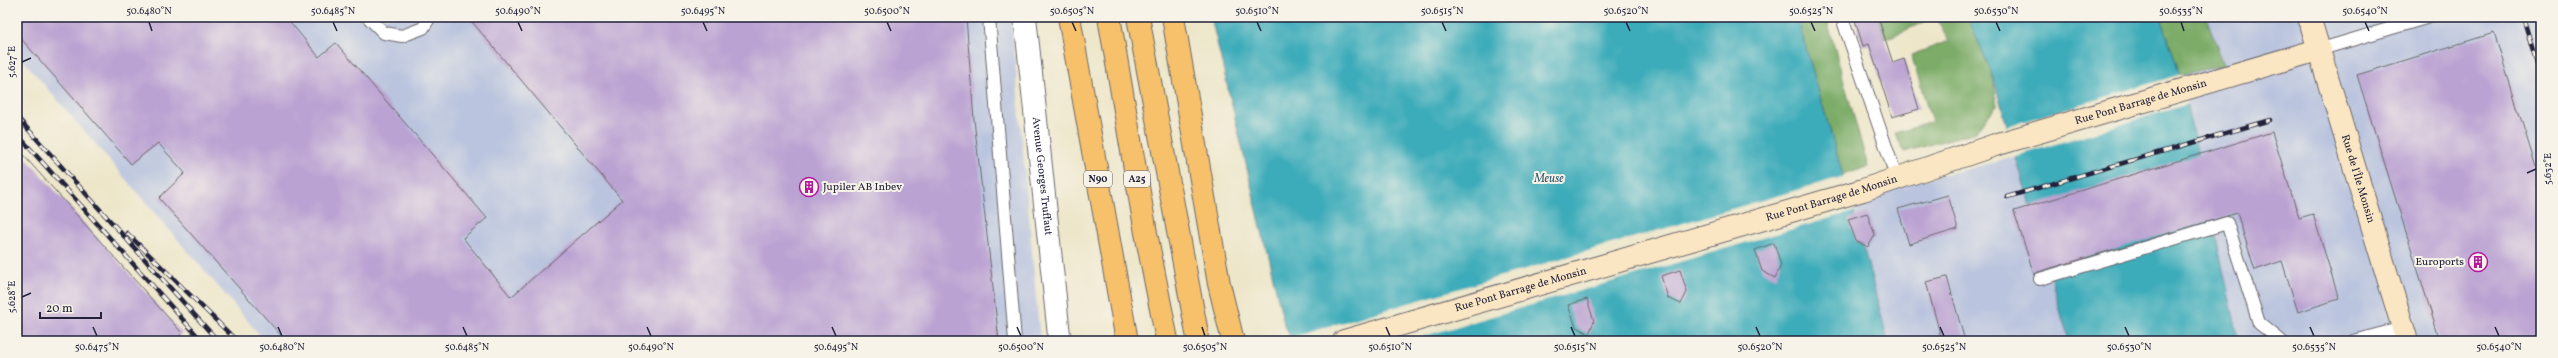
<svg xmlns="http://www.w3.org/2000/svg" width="2558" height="358" font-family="Vollkorn,serif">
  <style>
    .industrial { fill: #bac4de }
    .forest { fill: #7bac67; stroke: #4e6751 }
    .water { fill: #3dacba; stroke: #30677a }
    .pier { fill: #ede6c9 }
    .building { fill: #baa2d2 }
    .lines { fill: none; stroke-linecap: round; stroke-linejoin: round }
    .lane-casing { stroke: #69676d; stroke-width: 14 }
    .street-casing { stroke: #69676d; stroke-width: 24 }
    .secondary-casing { stroke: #69676d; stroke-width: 24 }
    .primary-casing { stroke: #69676d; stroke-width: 24 }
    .highway-casing { stroke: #69676d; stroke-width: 24 }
    .lane { stroke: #fff; stroke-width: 12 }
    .street { stroke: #fff; stroke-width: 22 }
    .secondary { stroke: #fbe6c4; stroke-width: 22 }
    .primary { stroke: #f6c16b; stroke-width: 22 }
    .highway { stroke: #f6c16b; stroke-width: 22 }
    .rail-casing { stroke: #22223b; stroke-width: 4.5 }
    .rail { stroke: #f7f3e8; stroke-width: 3; stroke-dasharray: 9; stroke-linecap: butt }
    .ticks { fill: none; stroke: #22223b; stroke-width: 1.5 }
    .labels { text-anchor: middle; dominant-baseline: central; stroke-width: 4; stroke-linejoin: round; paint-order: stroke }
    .shield { fill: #f7f3e8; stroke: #62616f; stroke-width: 1 }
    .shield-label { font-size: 10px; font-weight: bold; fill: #22223b }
    .street-label { font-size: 11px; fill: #22223b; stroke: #f7f3e8 }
    .poi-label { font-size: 11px; fill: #22223b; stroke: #f7f3e8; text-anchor: start }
    .water-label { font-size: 12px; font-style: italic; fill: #2d596e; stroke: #f7f3e8 }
    .neatline { fill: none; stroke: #22223b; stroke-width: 1.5 }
    .ticks-label { font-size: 10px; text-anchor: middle; fill: #22223b }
  </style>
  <rect width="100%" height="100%" fill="#f7f3e8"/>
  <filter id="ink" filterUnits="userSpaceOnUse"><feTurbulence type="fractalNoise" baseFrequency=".025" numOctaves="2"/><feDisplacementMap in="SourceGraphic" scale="8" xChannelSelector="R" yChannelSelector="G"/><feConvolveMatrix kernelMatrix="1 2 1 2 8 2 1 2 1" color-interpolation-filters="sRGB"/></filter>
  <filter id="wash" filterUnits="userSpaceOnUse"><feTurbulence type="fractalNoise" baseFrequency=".012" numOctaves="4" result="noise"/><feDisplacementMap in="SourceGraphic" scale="16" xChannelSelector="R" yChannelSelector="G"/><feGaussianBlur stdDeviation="0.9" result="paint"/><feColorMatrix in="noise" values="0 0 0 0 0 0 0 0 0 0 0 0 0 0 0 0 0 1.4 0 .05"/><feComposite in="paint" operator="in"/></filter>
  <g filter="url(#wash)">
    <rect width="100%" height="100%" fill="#ede6c9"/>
    <!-- industrial -->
    <g class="industrial">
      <path d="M17,17h994l29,324h-775l-248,-288z"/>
      <path d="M2161,17h380v324h-653l-40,-144 149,-35 189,-57 -6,-30z"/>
    </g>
    <!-- forest -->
    <g class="forest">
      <path d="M1797,17h29l42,150 -25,8z"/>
      <path d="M1878,17h90l25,60 4,28 -21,27 -72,20 -9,-19 37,-11 -21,-67 38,-14 -13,-24 -51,22z"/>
      <path d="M2161,17h45l18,48 -44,10z"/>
    </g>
    <!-- water -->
    <g class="water">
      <path d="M1211,17h586l63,217 28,107h-596l-8,-17z"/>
      <path d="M1968,17h193l19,58 59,266h-170l-76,-264z"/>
    </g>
    <!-- pier -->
    <g class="pier">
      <path d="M2182,74l6,30 -175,53 -8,-30z"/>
      <path d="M1845,176l10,35 -448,130h-117l-1,-3z"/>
    </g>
    <g id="blocks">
      <!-- building -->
      <g class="building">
        <path d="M17,17h269l33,40 17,-14 151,175 -24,20 48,59 111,-97 -154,-183h498l8,103 25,221h-713l-127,-143 26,-25 -27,-30 -27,21 -114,-130z"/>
        <path d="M1854,17h24l15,46 11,-4 15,50 -27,8 -23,-73 -6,2z"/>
        <path d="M2494,33l47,150v158h-101l-83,-266z"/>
        <path d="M2272,132l27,86 14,-4 26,85 -41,13 -16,-51 -27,9 -18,-57 -199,59 -4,3 -20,-64z"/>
        <path d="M17,148l165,185 -7,8h-158z"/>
        <path d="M1948,195l10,34 -49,15 -11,-35z"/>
        <path d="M1867,213l8,22 -7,12 -12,-6 -8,-22z"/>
        <path d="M1774,243l7,22 -6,13 -13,-7 -7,-21z"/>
        <path d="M1680,270l7,22 -6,12 -13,-6 -7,-22z"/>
        <path d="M1947,277l18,64h-23l-16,-59z"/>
        <path d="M1587,299l7,22 -5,13 -13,-7 -8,-22z"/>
      </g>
    </g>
  </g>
  <g filter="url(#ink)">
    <use href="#blocks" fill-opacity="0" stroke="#69676d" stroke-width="1"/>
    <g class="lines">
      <!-- lane casing -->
      <g class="lane-casing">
        <g id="lane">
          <path d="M368,17l16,16 18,3 21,-8 7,-11"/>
          <path d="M989,17l26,324"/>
          <path d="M1842,18l55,161"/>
          <path d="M2318,50l111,-33"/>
          <path d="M2040,279l187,-56 32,100 22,18"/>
          <path d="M2353,341l50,-13"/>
        </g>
      </g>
      <!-- street casing -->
      <g class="street-casing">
        <g id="street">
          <path id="s1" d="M1025,17l34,318 -2,6"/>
        </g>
      </g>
      <!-- secondary casing -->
      <g class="secondary-casing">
        <g id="secondary">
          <path id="s2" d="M2309,17l98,324"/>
          <path id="s3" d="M1344,341l519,-151 132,-45 323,-95"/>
        </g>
      </g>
      <!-- primary casing -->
      <g class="primary-casing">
        <g id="primary">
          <path d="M1069,17l58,324"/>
          <path d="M1173,17l46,267 14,57"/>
        </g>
      </g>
      <!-- highway casing -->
      <g class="highway-casing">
        <g id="highway">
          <path d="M1109,17l37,216 21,107"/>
          <path d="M1138,17l59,316"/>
        </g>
      </g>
      <!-- lane -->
      <use href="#lane" class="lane"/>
      <!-- street -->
      <use href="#street" class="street"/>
      <!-- secondary -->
      <use href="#secondary" class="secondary"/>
      <!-- primary -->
      <use href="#primary" class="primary"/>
      <!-- highway -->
      <use href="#highway" class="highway"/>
      <!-- rail casing -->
      <g class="rail-casing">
        <g id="rail">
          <path d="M2523,17l18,60"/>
          <path d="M17,117l201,224"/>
          <path d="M17,134l185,207"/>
          <path d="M2007,197l263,-77"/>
          <path d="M127,233l110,108"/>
        </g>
      </g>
      <!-- rail -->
      <use href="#rail" class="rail"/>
    </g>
  </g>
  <!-- ticks -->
  <path class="ticks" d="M149,22l3,9M333,22l4,9M518,22l4,9M703,22l4,9M887,22l4,9M1072,22l4,9M1257,22l4,9M1442,22l4,9M1626,22l4,9M1811,22l4,9M1996,22l4,9M2181,22l3,9M2365,22l4,9M22,62l9,-4M2527,173l9,-4M22,297l9,-4M93,327l4,9M278,327l4,9M463,327l4,9M647,327l4,9M832,327l4,9M1017,327l4,9M1202,327l3,9M1386,327l4,9M1571,327l4,9M1756,327l4,9M1940,327l4,9M2125,327l4,9M2310,327l4,9M2495,327l4,9"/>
  <!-- icons -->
  <defs>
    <g id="building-ring" transform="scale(1)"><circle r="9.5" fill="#f7f3e8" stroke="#b5179e" stroke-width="1.5"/><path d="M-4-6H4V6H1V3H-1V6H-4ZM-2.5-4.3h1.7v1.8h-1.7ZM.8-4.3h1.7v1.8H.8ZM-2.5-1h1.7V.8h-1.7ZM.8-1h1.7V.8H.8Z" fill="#b5179e"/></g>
  </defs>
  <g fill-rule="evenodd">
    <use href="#building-ring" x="809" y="187"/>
    <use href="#building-ring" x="2478" y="262"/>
  </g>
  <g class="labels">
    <!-- shield labels -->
    <g class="shield">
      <rect x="1084" y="171" width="28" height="16" rx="3"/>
      <rect x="1124" y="171" width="26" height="16" rx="3"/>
    </g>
    <g class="shield-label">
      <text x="1098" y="179">N90</text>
      <text x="1137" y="179">A25</text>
    </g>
    <!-- street labels -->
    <g class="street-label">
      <text stroke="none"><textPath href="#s3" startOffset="832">Rue Pont Barrage de Monsin</textPath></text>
      <text stroke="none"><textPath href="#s1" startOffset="160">Avenue Georges Truffaut</textPath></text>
      <text stroke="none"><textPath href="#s2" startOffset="169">Rue de l'Île Monsin</textPath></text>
      <text stroke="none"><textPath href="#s3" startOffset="508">Rue Pont Barrage de Monsin</textPath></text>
      <text stroke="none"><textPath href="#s3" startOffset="184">Rue Pont Barrage de Monsin</textPath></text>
    </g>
    <!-- poi labels -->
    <g class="poi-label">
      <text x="823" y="187">Jupiler AB Inbev</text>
      <text x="2464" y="262" text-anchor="end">Euroports</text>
    </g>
    <!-- water labels -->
    <g class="water-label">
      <text x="1549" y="179">Meuse</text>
    </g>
  </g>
  <!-- margin -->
  <rect width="2558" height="358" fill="none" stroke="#f7f3e8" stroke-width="44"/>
  <!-- scale -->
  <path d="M40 312v6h61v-6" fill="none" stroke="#22223b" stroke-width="2"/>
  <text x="46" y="312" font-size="12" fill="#22223b" stroke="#f7f3e8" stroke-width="3" paint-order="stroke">20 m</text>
  <rect x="22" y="22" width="2514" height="314" class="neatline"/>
  <g class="ticks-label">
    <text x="149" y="14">50.6480°N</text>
    <text x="333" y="14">50.6485°N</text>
    <text x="518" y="14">50.6490°N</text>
    <text x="703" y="14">50.6495°N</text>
    <text x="887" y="14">50.6500°N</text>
    <text x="1072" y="14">50.6505°N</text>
    <text x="1257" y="14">50.6510°N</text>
    <text x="1442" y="14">50.6515°N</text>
    <text x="1626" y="14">50.6520°N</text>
    <text x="1811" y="14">50.6525°N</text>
    <text x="1996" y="14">50.6530°N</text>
    <text x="2181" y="14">50.6535°N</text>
    <text x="2365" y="14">50.6540°N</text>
    <text transform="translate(11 62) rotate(-90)" y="4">5.627°E</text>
    <text transform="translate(2547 169) rotate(-90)" y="4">5.632°E</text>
    <text transform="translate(11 297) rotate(-90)" y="4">5.628°E</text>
    <text x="97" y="350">50.6475°N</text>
    <text x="282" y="350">50.6480°N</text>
    <text x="467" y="350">50.6485°N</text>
    <text x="651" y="350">50.6490°N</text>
    <text x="836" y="350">50.6495°N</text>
    <text x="1021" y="350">50.6500°N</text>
    <text x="1205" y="350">50.6505°N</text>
    <text x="1390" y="350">50.6510°N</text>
    <text x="1575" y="350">50.6515°N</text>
    <text x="1760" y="350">50.6520°N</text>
    <text x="1944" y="350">50.6525°N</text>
    <text x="2129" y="350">50.6530°N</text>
    <text x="2314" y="350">50.6535°N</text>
    <text x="2499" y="350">50.6540°N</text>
  </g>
</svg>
